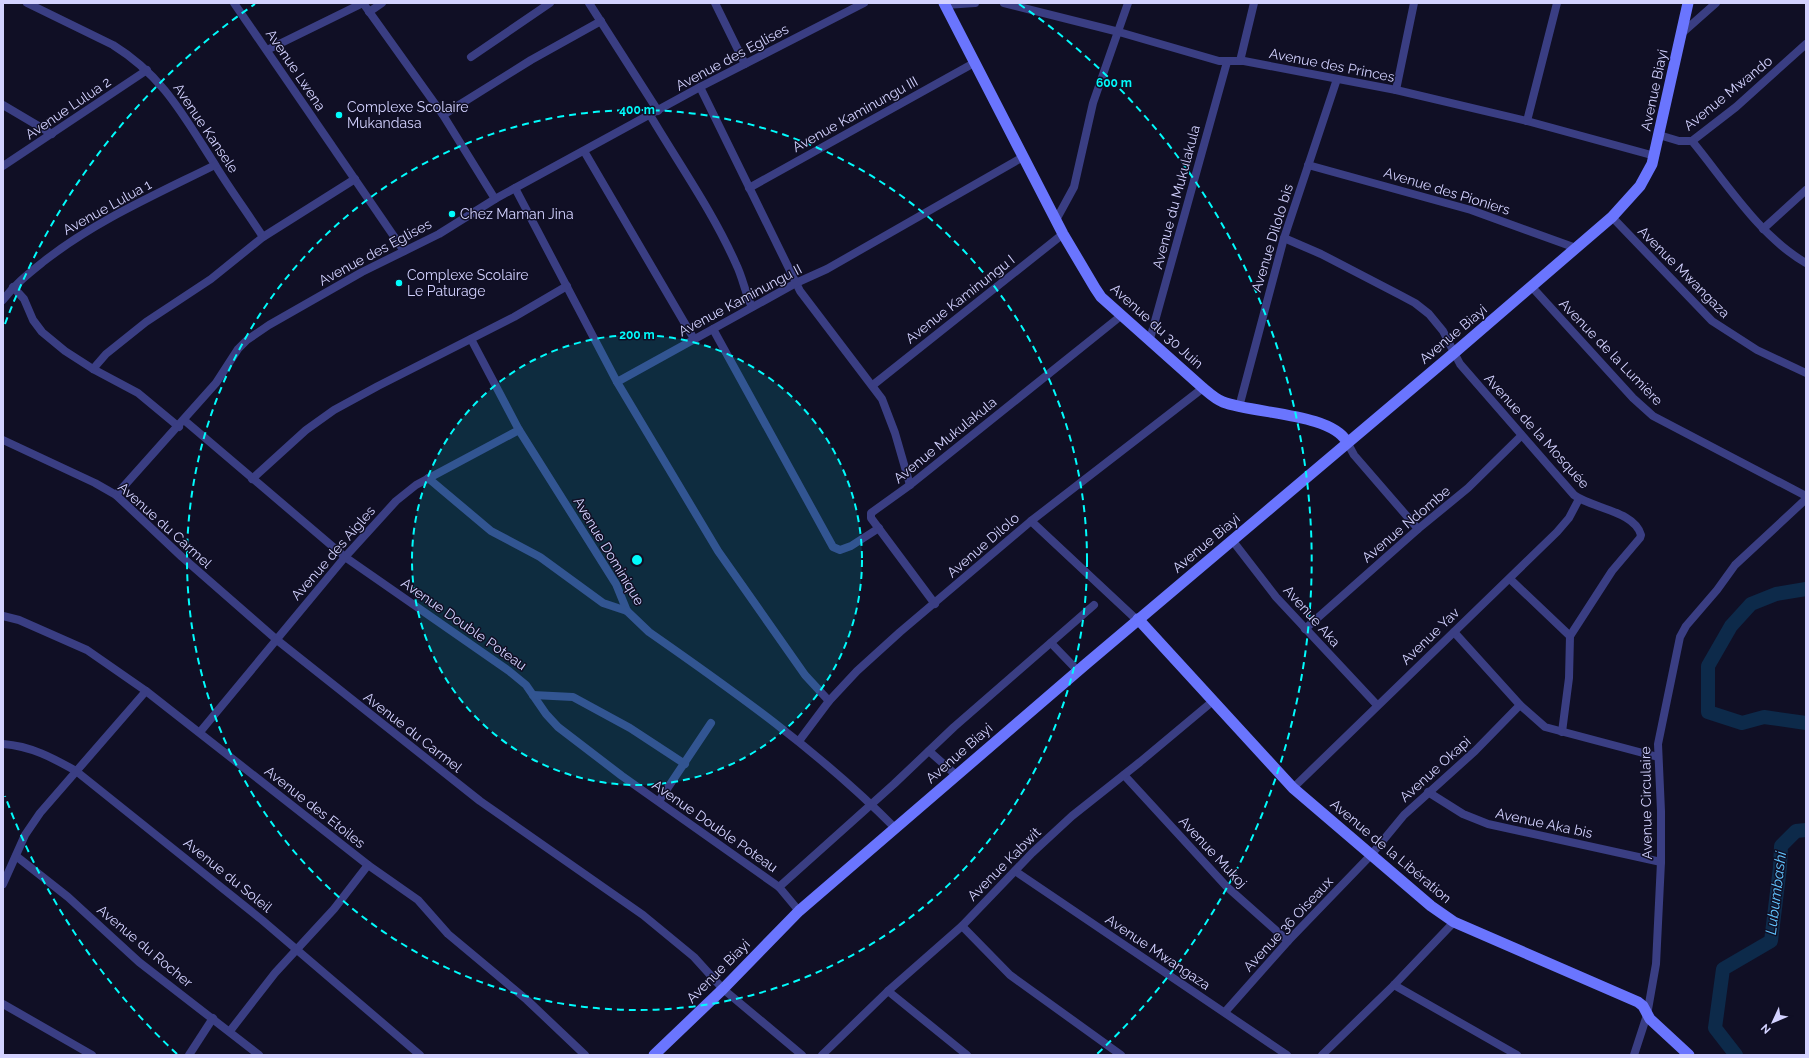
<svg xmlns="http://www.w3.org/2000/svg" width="1809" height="1058" font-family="Raleway,sans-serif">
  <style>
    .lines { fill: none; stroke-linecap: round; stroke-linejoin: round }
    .river { stroke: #0d2a4a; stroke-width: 14 }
    .street { stroke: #3a3e83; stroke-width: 8 }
    .secondary { stroke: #6a75fe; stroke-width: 11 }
    .ring { fill: none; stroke: #01fbfc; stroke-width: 2; stroke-dasharray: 7 5 }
    .poi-dot { fill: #01fbfc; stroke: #100f25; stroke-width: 1.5 }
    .labels { text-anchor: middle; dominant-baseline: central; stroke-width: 3; stroke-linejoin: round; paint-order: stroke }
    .street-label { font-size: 14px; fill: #d3d2ff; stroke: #100f25 }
    .poi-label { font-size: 14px; fill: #d3d2ff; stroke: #100f25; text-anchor: start }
    .water-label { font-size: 15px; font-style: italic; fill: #61c4fe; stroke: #100f25 }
    .centre { fill: #01fbfc; stroke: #100f25; stroke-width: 2 }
    .ring-label { font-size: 12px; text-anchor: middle; font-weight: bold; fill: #01fbfc; stroke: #100f25; stroke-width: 3; stroke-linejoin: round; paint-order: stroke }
  </style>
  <rect width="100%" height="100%" fill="#100f25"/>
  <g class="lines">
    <!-- river -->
    <g class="river">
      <path d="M1806,589l-30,5 -25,10 -20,22 -23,40v46l34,11 22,-6 42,6"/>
      <path d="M1736,1055l-21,-27 8,-59 48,-28 9,-74 1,-21 15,-15 10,-1"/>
    </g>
    <!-- street -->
    <g class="street">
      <path d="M27,3l86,42c50,31 70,70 101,118 15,25 33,49 49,74"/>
      <path d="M234,3l170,248"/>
      <path d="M363,3l80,112 52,84"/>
      <path d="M589,3l69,108"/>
      <path d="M715,3l30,61"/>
      <path d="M1004,3l115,29 100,29h25l152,29 131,31 128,35"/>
      <path d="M945,5l30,-2"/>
      <path d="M369,12l13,-9"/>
      <path d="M1681,34l35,-31"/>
      <path d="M267,50l96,-47"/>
      <path d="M471,57l79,-54"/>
      <path d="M1240,61l14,-58"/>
      <path d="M700,87l100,204 82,108 13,34 15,52"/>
      <path d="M1396,90l18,-87"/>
      <path d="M3,105l49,29"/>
      <path d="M443,115l88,-55 70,-39"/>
      <path d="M650,115c29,49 63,97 86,149 7,14 9,29 16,43"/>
      <path d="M1527,121l30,-118"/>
      <path d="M1659,135l20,6h13l44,-34 70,-63"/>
      <path d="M1692,141c33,40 68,96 114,122"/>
      <path d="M584,151l110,188"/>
      <path d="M1308,165l163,45 105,38"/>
      <path d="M3,166l144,-96"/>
      <path d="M515,188l102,194 179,-99 31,-14 196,-112"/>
      <path d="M749,188l225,-125"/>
      <path d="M1612,217l100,104 45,29 49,23"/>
      <path d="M1056,220l18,-33 19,-84 35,-100"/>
      <path d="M1763,229l43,-39"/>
      <path d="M1284,238l37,16 79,41 15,8 14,11 14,17 17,33 114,131c17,13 61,16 67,40l-1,3 -28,33 -42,65 -1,42 -7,54"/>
      <path d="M1531,286l102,112 20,18 153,80"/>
      <path d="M13,287l11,12 9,21 9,12 23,19 28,18 45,24 41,34"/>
      <path d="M3,300c11,-15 25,-26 40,-38 52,-41 112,-67 172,-97"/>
      <path d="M713,329l120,218 7,3 11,-4 28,-18"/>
      <path d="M471,339l48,91 97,154 11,27 22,21c86,60 172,121 246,196"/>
      <path d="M1150,339l77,-277"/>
      <path d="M93,369l13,-15 40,-32 65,-43 52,-42 92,-58"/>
      <path d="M617,382l101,169 87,124 24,26"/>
      <path d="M873,385l190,-151"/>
      <path d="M1239,407l45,-169 53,-159"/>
      <path d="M184,420l161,137 164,114 17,14 20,29 12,13 64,49 157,111 20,24"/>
      <path d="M3,440l92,43 21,12 66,62 95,83 203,161 163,114 51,42 29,32 79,66"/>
      <path d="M1347,442l7,13 64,74"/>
      <path d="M428,478l63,53 49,26 63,46 24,8"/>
      <path d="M252,479l54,-49 28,-20 44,-24 136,-69 53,-31"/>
      <path d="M116,495l100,-112 22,-34 9,-9 22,-15 93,-53 77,-38 56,-35 205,-112 164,-84"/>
      <path d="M1031,521l106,99"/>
      <path d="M1232,540l44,57 101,108"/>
      <path d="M1510,579l60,57"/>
      <path d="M935,604l-64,-86v-5l39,-28 212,-170"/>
      <path d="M3,616l16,4 68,30 59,41 222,174 50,35 30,34 79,66 58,55"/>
      <path d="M1305,629l113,-100 50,-41 53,-52"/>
      <path d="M1454,632l66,73 25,22 113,30"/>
      <path d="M1051,643l27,28"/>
      <path d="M533,695l40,2 57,31 55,36"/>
      <path d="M200,732l145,-175 51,-56 20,-16 103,-55"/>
      <path d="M799,741l30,-40 28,-30 43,-39 131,-111 172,-133"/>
      <path d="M3,744c28,2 50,14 73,27l186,149 158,135"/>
      <path d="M929,751l27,24"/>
      <path d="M1124,775l102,111 62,55"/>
      <path d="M1293,788l264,-256 12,-14 10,-19"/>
      <path d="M1428,792l35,22 25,10 173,38"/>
      <path d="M659,801l52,-78"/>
      <path d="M16,856l52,41 71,65 120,93"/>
      <path d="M1015,871l272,184"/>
      <path d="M3,884l22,-49 15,-22 106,-122"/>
      <path d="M779,887l115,-103 60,-57 140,-122"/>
      <path d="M962,926l48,49 111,80"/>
      <path d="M1394,985l123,70"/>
      <path d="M888,991l79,64"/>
      <path d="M3,1004l89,51"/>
      <path d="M1225,1012l63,-71 83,-86 33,-40 71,-64 45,-46"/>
      <path d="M230,1031l45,-58 59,-64 34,-44"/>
      <path d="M189,1055l24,-37"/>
      <path d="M822,1055l66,-64 74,-65 70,-73 40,-37 68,-54 73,-61"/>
      <path d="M1322,1055l72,-70 60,-63"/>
      <path d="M1634,1055l13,-40 9,-51 5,-102v-51l-3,-67 22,-107 6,-11 31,-36 18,-25 71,-66"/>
    </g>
    <!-- secondary -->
    <g class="secondary">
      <path d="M944,3l119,231 32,54 6,9 102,91c6,5 12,11 20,14 31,12 108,11 124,40"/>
      <path d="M1138,619l155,169 138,118 23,16 184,80 5,4 7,13 39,36"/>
      <path d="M654,1055l69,-66 76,-78 287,-247 368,-311 158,-136 28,-31 12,-22 36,-161"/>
    </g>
  </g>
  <!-- distance rings -->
  <circle cx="637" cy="560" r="225" fill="#01fbfc" fill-opacity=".12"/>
  <g class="ring">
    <circle cx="637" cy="560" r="225"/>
    <circle cx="637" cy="560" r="450"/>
    <path d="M177 1054A675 675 0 0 1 5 796M5 324A675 675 0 0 1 255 4M1019 4A675 675 0 0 1 1097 1054"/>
  </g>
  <!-- markers -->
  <g class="poi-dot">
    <circle cx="339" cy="115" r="4"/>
    <circle cx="452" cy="214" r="4"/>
    <circle cx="399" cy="283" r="4"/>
  </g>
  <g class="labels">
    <!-- street labels -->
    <g class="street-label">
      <text transform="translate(732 57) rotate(-28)">Avenue des Eglises</text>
      <text transform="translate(1332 65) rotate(11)">Avenue des Princes</text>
      <text transform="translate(296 70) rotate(56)">Avenue Lwena</text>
      <text transform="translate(1654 90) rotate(-78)">Avenue Biayi</text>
      <text transform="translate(1728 93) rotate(-39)">Avenue Mwando</text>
      <text transform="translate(68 108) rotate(-34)">Avenue Lulua 2</text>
      <text transform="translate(855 114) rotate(-29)">Avenue Kaminungu III</text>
      <text transform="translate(206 128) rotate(56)">Avenue Kansele</text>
      <text transform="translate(1447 191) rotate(17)">Avenue des Pioniers</text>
      <text transform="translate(1176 197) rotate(-75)">Avenue du Mukulakula</text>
      <text transform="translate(107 207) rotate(-29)">Avenue Lulua 1</text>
      <text transform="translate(1272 238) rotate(-73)">Avenue Dilolo bis</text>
      <text transform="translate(375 252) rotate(-28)">Avenue des Eglises</text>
      <text transform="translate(1684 272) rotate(45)">Avenue Mwangaza</text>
      <text transform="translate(960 299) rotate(-38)">Avenue Kaminungu I</text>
      <text transform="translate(740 300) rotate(-28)">Avenue Kaminungu II</text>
      <text transform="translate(1157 326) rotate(42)">Avenue du 30 Juin</text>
      <text transform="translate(1453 334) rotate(-40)">Avenue Biayi</text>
      <text transform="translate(1611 352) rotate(46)">Avenue de la Lumière</text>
      <text transform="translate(1537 431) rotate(48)">Avenue de la Mosquée</text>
      <text transform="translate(945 440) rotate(-39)">Avenue Mukulakula</text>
      <text transform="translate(1406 524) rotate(-40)">Avenue Ndombe</text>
      <text transform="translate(165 525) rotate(42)">Avenue du Carmel</text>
      <text transform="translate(1206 543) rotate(-40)">Avenue Biayi</text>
      <text transform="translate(983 545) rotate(-41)">Avenue Dilolo</text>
      <text transform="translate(609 551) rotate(59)">Avenue Dominique</text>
      <text transform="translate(333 553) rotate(-49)">Avenue des Aigles</text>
      <text transform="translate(1312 616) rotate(48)">Avenue Aka</text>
      <text transform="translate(464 624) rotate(35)">Avenue Double Poteau</text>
      <text transform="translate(1430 636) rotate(-44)">Avenue Yav</text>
      <text transform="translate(413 732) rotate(38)">Avenue du Carmel</text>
      <text transform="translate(959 753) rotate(-41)">Avenue Biayi</text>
      <text transform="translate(1435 769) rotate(-42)">Avenue Okapi</text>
      <text transform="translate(1646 803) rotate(-91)">Avenue Circulaire</text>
      <text transform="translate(315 807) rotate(38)">Avenue des Etoiles</text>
      <text transform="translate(1544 823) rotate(12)">Avenue Aka bis</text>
      <text transform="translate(715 826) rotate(35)">Avenue Double Poteau</text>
      <text transform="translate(1391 851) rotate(40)">Avenue de la Libération</text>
      <text transform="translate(1213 852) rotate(47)">Avenue Mukoj</text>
      <text transform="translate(1004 864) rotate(-45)">Avenue Kabwit</text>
      <text transform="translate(228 875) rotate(39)">Avenue du Soleil</text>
      <text transform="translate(1288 924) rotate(-47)">Avenue 36 Oiseaux</text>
      <text transform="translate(145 946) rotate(40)">Avenue du Rocher</text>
      <text transform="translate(1158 952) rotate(34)">Avenue Mwangaza</text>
      <text transform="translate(718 971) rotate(-45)">Avenue Biayi</text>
    </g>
    <!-- poi labels -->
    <g class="poi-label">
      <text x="347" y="107">Complexe Scolaire<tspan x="347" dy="16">Mukandasa</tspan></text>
      <text x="460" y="214">Chez Maman Jina</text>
      <text x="407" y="275">Complexe Scolaire<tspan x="407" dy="16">Le Paturage</tspan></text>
    </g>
    <!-- water labels -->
    <g class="water-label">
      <text transform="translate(1776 893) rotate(-83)">Lubumbashi</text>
    </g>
  </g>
  <circle cx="637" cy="560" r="6" class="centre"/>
  <g class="ring-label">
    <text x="1114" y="87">600 m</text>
    <text x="637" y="114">400 m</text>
    <text x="637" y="339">200 m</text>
  </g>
  <!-- border -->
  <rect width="1809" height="1058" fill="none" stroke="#d3d2ff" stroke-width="8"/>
  <!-- north arrow -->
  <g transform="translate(1773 1022) rotate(226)" stroke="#100f25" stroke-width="3" paint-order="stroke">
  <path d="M0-3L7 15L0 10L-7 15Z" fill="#d3d2ff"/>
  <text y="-6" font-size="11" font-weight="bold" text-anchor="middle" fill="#d3d2ff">N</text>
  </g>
</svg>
